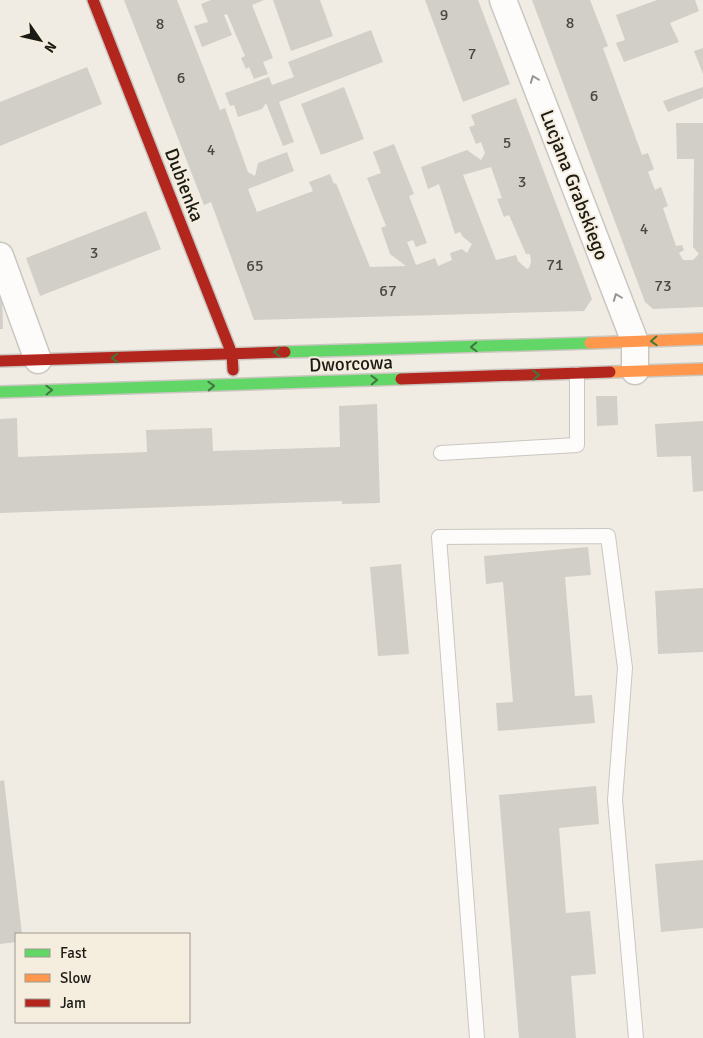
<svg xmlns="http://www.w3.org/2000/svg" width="703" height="1038" font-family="Signika,sans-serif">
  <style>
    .building { fill: #d1cfc8; fill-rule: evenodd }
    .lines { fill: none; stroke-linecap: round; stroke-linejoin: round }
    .lane-casing { stroke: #cac7c0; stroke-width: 16 }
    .street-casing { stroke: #cac7c0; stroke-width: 29 }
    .fast-casing { stroke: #cac7c0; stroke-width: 14 }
    .slow-casing { stroke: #cac7c0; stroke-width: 14 }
    .jam-casing { stroke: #cac7c0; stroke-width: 14 }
    .lane { stroke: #fdfcfb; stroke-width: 14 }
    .street { stroke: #fdfcfb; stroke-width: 26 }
    .fast { stroke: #63d668; stroke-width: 11 }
    .slow { stroke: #ff974d; stroke-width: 11 }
    .jam { stroke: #b3261e; stroke-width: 11 }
    .oneway { stroke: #989693 }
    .oneway2 { stroke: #40783e }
    .labels { text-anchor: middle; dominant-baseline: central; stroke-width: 4; stroke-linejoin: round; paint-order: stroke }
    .number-label { font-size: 16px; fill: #494741 }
    .street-label { font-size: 19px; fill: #1c1a14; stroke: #f5eedf }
  </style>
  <rect width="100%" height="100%" fill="#f0ece4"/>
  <!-- building -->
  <g class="building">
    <path d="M124,0h53l43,110 5,-2 23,64 7,4 3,-13 29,-11 7,19 -46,18 9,23 56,-21 -4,-9 21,-8 4,10 2,-1 34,84 36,-1 -16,-12 -9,-26 5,-2 -19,-48 14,-5 -8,-21 21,-8 20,50 -5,2 18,47 -11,4 -3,-7 -6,2 9,23 19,-7 3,8 14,-6 -2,-7 12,-4 5,4 5,-9 -9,-7 -3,-5 -5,2 -16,-50 -11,5 -7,-22 46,-17 14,10 4,-7 -4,-11 -5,2 -7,-17 6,-2 -4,-10 45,-17 76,201 -8,12 -330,9 -43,-118 -7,3zM491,167l11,31 -5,1 7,18 5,-2 17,39h4l1,8 -2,6 -2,1 -9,-8 -2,-6 -20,5 -33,-85z"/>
    <path d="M211,0h53l-12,5 21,53 -10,4 5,12 -14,5 -5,-12 -3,2 -5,-11 4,-2 -18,-42 -3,1 8,20 -30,12 -8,-21 14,-4 -7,-18z"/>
    <path d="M273,0h47l13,36 -42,15z"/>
    <path d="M425,0h53l32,84 -47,18z"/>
    <path d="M532,0h58l18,46 -5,2 39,107 6,-2 6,16 -6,3 7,18 6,-3 7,19 -5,2 13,38 6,-1 2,5 -5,3 4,7h10l6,-6 -6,-7 1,-88h-17l-1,-36h27v184l-50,2 -8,-7z"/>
    <path d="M657,0h38l4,11 -29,12 9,19 -55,20 -8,-19 9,-3 -9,-25z"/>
    <path d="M371,30l12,32 -104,40 15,40 -11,4 -17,-43 -4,6 -24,8 -4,-12 -4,1 -5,-13 44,-16 3,8 22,-8 -6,-15z"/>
    <path d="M703,48v26l-9,-23z"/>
    <path d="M87,67l15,37 -102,42v-44z"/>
    <path d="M344,87l20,52 -43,16 -20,-51z"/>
    <path d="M703,87v11l-35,14 -5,-11z"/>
    <path d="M146,211l15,38 -121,47 -14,-38z"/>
    <path d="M0,292h2l1,37h-3z"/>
    <path d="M596,396h21l1,29 -21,1z"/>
    <path d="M377,404l3,99 -38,1v-3l-342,12v-94l17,-1 1,39 129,-5 -1,-22 66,-2 1,23 127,-4 -1,-41z"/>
    <path d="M703,421v70l-10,1 -2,-36 -34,1 -2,-33z"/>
    <path d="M588,547l3,28 -26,2 10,119 17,-1 3,28 -97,8 -2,-28 17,-1 -10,-120 -17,2 -2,-28z"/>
    <path d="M401,564l8,90 -31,2 -8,-89z"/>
    <path d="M703,588v64l-45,2 -3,-63z"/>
    <path d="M4,780l18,154h-6v8l-16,2v-163z"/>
    <path d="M596,786l3,38 -40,4 7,85 24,-2 6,63 -25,2 5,62h-57l-20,-243z"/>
    <path d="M703,860v68l-42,4 -6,-68z"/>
  </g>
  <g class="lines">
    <!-- lane casing -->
    <g class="lane-casing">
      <g id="lane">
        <path d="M441,453l136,-8v-71"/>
        <path d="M477,1038l-38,-501 169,-1 17,132 -10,132 21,238"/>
      </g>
    </g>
    <!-- street casing -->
    <g class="street-casing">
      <g id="street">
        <path d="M503,0l132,342v29"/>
        <path d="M0,256l38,104"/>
      </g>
    </g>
    <!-- fast casing -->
    <g class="fast-casing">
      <g id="fast">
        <path d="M285,352l305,-9"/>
        <path d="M0,392l401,-13"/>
      </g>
    </g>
    <!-- slow casing -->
    <g class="slow-casing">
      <g id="slow">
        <path d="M590,343l113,-4"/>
        <path d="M610,372l93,-3"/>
      </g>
    </g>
    <!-- jam casing -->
    <g class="jam-casing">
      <g id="jam">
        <path d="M93,0l139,354 1,16"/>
        <path d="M0,361l285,-9"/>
        <path d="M401,379l209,-7"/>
      </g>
    </g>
    <!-- lane -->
    <use href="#lane" class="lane"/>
    <!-- street -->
    <use href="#street" class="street"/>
    <!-- fast -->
    <use href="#fast" class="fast"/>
    <!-- slow -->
    <use href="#slow" class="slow"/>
    <!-- jam -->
    <use href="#jam" class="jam"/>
  </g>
  <!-- one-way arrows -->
  <defs><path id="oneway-chevron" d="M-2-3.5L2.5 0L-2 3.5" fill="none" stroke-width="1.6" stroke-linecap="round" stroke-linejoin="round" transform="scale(1.25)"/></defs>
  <g class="oneway">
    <use href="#oneway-chevron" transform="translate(534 79) rotate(-111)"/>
    <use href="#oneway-chevron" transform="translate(617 297) rotate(-111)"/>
  </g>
  <g class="oneway2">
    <use href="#oneway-chevron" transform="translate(654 341) rotate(177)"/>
    <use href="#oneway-chevron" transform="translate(474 347) rotate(178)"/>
    <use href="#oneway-chevron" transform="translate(277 352) rotate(178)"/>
    <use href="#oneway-chevron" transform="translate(115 358) rotate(178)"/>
    <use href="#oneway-chevron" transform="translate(536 375) rotate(-2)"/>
    <use href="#oneway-chevron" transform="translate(374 380) rotate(-2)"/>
    <use href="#oneway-chevron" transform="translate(211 386) rotate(-2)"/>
    <use href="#oneway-chevron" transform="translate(49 390) rotate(-2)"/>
  </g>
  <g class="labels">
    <!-- number labels -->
    <g class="number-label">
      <text x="444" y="15">9</text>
      <text x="570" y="23">8</text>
      <text x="160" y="24">8</text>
      <text x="472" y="54">7</text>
      <text x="181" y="78">6</text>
      <text x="594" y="96">6</text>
      <text x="507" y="143">5</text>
      <text x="211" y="150">4</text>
      <text x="522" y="182">3</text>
      <text x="644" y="229">4</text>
      <text x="94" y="253">3</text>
      <text x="555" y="265">71</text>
      <text x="255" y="266">65</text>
      <text x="663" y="286">73</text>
      <text x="388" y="291">67</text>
    </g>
    <!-- street labels -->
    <g class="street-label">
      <text transform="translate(184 185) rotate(69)">Dubienka</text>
      <text transform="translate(574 185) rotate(69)">Lucjana Grabskiego</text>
      <text transform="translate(351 364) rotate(-2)">Dworcowa</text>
    </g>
  </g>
  <!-- legend -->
  <rect x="15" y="933" width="175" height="90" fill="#f5eedf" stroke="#9e998e"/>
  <rect x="25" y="949" width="25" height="8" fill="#63d668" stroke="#9e998e"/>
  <text x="60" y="958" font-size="15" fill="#1c1a14">Fast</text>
  <rect x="25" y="974" width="25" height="8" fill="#ff974d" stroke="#9e998e"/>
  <text x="60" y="983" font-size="15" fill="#1c1a14">Slow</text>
  <rect x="25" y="999" width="25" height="8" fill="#b3261e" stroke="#9e998e"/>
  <text x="60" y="1008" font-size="15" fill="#1c1a14">Jam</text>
  <!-- north arrow -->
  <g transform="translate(40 40) rotate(124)" stroke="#f5eedf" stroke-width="4" paint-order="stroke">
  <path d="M0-4L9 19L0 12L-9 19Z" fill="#1c1a14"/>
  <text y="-8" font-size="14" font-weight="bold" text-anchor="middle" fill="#1c1a14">N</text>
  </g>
</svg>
